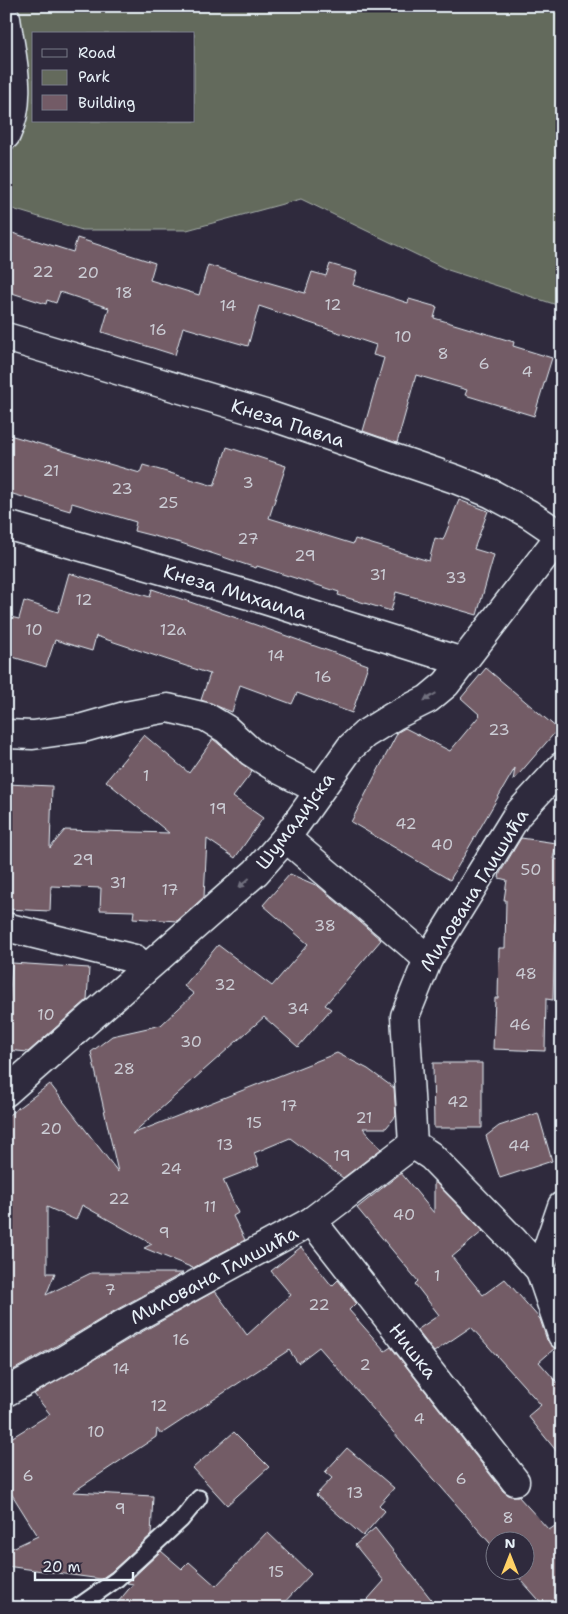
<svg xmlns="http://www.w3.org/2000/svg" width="568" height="1614" font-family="'Shantell Sans',sans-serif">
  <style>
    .green { fill: #646a5c; stroke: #a6aeaa; fill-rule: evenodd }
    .building { fill: #735b66; stroke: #e8f1f8 }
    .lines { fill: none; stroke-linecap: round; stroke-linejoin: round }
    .service-casing { stroke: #e8f1f8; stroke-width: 19 }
    .minor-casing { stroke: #e8f1f8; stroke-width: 31 }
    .service { stroke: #2f2a3d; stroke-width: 15 }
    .minor { stroke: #2f2a3d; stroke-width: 28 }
    .oneway { fill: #70707e }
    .labels { text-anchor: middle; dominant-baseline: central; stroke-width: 4; stroke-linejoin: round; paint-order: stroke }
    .number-label { font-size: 16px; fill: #cbccd4 }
    .street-label { font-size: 19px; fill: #e8f1f8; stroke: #2f2a3d }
  </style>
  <rect width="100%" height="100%" fill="#2f2a3d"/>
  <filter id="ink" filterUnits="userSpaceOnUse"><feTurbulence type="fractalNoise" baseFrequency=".02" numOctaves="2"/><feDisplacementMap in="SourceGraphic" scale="10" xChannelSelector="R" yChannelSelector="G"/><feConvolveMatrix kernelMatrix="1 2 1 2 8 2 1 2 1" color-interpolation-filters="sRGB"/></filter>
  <g filter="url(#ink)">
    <!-- green -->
    <path class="green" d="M6,6h556v294l-5,5 -109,-35 -147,-71 -114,31h-105l-76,-23zM34,34h160v87h-160z"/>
    <!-- building -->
    <g class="building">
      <path d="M6,231l67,21 4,-14 78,25 -5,17 49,15 9,-30 97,28 7,-21 14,4 4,-12 27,8 -4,13 55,18 1,-4 28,8 -3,11 80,24 -1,4 39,12 -18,58 -69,-21 2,-5 -51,-15 -19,68 -34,-12 21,-73 -11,-3 3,-10 -117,-39 -11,40 -65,-19 -8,28 -73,-23 7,-24 -49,-16 -4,11 -9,-3 -1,4 -40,-13z"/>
      <path d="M6,434l134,39 3,-8 71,21 13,-39 59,19 -17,52 84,26 2,-5 74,22 6,-23 8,2 16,-40 29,11 -14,38 20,6 -17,60 -81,-23 -5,19 -53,-16 1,-3 -82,-26 -1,2 -75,-25 -47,-12 2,-9 -64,-19 -2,8 -64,-19z"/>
      <path d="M69,573l81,24 2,-8 76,26 140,50 -16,48 -55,-20 -5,11 -52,-19 -8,27 -31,-12 9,-26 -114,-38 -4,15 -37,-11 -9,27 -40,-12v-39l13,3 5,-18 34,11z"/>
      <path d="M486,668l72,61 -45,52 2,-13 -65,112 -99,-58 47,-90 7,-4 45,23 30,-36 -19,-17z"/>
      <path d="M144,735l45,38 24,-34 39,33 -19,25 30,21 -28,40 -28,-19 -3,58 -27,24 -44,-3 1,-7 -34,-1 1,-22 -50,-2 -1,25 -44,-2v-125l46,2 -2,62 15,-18 104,3 -63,-52z"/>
      <path d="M521,838l35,5 -3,16 9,1v20l-7,45 -2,75 -7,-1 -1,52 -52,-2 2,-51h3l1,-50h6l1,-48h-2l3,-20 -8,-2 1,-5z"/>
      <path d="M290,874l28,12 63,54 -56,65 6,4 -33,38 -34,-30 -132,117 205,-81 31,16 26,19 2,28 -10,12h-23l18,21 -38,29 -53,-40 -36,15 5,13 -36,14 15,33 -5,3 12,24 -52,28 -49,-20 8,-4 -70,-39 -6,15 -29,-13v66h8l-9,22 45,-22h92l-67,37 -60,36 -50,28v-257l44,-33 68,88 -27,-120 21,-16 49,-11 33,-31 -10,-8 34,-41 54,41 36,-42 -45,-39z"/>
      <path d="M12,963l77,5 -2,32 -59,52 -22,-2v-44h3z"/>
      <path d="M433,1063h49v65h-48z"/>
      <path d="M538,1113l14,48 -52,17 -14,-42 13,-10z"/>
      <path d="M401,1173l33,40v-32l49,50 -31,26 31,38 22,-16 35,40 7,21 8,8 -16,14 23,26v70l-34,-42 13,-11 -70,-78 -37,25 -17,-22 22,-15 -24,-31 3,-3 -61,-73z"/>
      <path d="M301,1247l31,39 6,-6 18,23 -7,7 36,41 6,-4 112,144 7,5h8l31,34 13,-9v87h-16l-32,-36h12v-30h-30v8l-177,-203 -21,16 -9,-13 -128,84 -4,-5 -1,8 -83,55 80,4 -2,39 -40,37 -10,7 -95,-13v-15l32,-15 -32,-51v-44l44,-27 -16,-20 97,-56 84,-47 32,44 44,-40 -20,-24z"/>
      <path d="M234,1432l35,35 -42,38 -34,-37z"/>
      <path d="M347,1448l47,40 -15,17 6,6 -22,25 -47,-41 16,-17 -7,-6z"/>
      <path d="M375,1528l63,80h-78l24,-27 -29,-36z"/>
      <path d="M267,1532l44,42 -32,34h-166l20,-24 -6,-1 34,-32 21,18 7,-7 27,24z"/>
    </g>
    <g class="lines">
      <!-- service casing -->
      <g class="service-casing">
        <path id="service" d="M76,1608l41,-29 64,-59 18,-22"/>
      </g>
      <!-- minor casing -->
      <g class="minor-casing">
        <g id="minor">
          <path d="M6,18c5,38 18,80 0,117"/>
          <path d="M6,337l259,77 190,65 35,14 39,21 31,21"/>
          <path d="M6,525l243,70 214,67"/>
          <path d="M6,734l27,1 50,-7 42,-12 43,-8 38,9 20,12 25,23 27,17 41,21"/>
          <path d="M286,838l142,121"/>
          <path d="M6,927l129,32 7,13"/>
          <path d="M6,1092l250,-220 30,-34 64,-90 15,-14 29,-18 34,-17 18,-15 116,-151"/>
          <path d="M562,1206l-22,64 22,65"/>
          <path d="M312,1221l203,260"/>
          <path d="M540,1270l-28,-31 -81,-83 -18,-12 -8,-128 23,-57 89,-144 45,-49"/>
          <path d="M6,1392l58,-32 59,-36 189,-103 101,-77"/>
        </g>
      </g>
      <!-- service -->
      <use href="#service" class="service"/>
      <!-- minor -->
      <use href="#minor" class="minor"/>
    </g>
    <!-- one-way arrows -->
    <defs><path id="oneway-solid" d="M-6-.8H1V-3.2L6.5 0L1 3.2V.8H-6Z" transform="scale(1.25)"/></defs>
    <g class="oneway">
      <use href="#oneway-solid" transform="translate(430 697) rotate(149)"/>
      <use href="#oneway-solid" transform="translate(244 883) rotate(138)"/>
    </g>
  </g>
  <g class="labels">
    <!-- number labels -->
    <g class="number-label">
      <text x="43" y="271">22</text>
      <text x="88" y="272">20</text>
      <text x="124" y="292">18</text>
      <text x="333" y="304">12</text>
      <text x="228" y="305">14</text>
      <text x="158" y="329">16</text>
      <text x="403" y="336">10</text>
      <text x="443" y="353">8</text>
      <text x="484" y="363">6</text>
      <text x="527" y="371">4</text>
      <text x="51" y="470">21</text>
      <text x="248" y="482">3</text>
      <text x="122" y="488">23</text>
      <text x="168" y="502">25</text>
      <text x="248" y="538">27</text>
      <text x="305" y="555">29</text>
      <text x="378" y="574">31</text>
      <text x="456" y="577">33</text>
      <text x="84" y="599">12</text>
      <text x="34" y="629">10</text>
      <text x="173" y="629">12a</text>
      <text x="276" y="655">14</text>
      <text x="323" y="676">16</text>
      <text x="499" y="729">23</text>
      <text x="146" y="775">1</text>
      <text x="218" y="808">19</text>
      <text x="406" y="823">42</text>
      <text x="442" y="844">40</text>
      <text x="83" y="859">29</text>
      <text x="531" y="869">50</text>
      <text x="118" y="882">31</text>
      <text x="170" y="889">17</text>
      <text x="325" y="925">38</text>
      <text x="526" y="973">48</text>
      <text x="225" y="984">32</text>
      <text x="298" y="1008">34</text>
      <text x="46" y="1014">10</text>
      <text x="520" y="1024">46</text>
      <text x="191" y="1041">30</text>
      <text x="124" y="1068">28</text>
      <text x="458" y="1101">42</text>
      <text x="289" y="1105">17</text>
      <text x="364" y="1117">21</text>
      <text x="254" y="1122">15</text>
      <text x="51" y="1128">20</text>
      <text x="225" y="1144">13</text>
      <text x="519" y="1145">44</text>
      <text x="342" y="1155">19</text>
      <text x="171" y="1168">24</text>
      <text x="119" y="1198">22</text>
      <text x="210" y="1206">11</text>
      <text x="404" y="1214">40</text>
      <text x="164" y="1232">9</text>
      <text x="437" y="1275">1</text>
      <text x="110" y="1289">7</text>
      <text x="319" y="1304">22</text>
      <text x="181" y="1339">16</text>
      <text x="365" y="1364">2</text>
      <text x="121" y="1368">14</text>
      <text x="159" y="1405">12</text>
      <text x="419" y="1418">4</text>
      <text x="96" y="1431">10</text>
      <text x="28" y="1475">6</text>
      <text x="461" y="1478">6</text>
      <text x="355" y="1492">13</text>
      <text x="120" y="1508">9</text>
      <text x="508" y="1517">8</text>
      <text x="276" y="1571">15</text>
    </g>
    <!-- street labels -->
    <g class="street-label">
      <text transform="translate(288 423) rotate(18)">Кнеза Павла</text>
      <text transform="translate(235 592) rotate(17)">Кнеза Михаила</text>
      <text transform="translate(295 821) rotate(-53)">Шумадијска</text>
      <text transform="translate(474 890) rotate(-58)">Милована Глишића</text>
      <text transform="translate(214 1275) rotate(-28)">Милована Глишића</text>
      <text transform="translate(413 1351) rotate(52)">Нишка</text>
    </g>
  </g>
  <!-- margin -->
  <rect width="568" height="1614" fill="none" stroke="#2f2a3d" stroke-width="25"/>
  <rect x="12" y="12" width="543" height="1589" fill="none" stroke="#e8f1f8" stroke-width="2" filter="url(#ink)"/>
  <!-- legend -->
  <rect x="32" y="32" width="162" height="90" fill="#2f2a3d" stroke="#797a88"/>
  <rect x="42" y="49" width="25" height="8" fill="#2f2a3d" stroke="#797a88"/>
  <text x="78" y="58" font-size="15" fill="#e8f1f8">Road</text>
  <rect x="42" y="70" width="25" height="15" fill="#646a5c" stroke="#797a88"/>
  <text x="78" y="82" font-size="15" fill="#e8f1f8">Park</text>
  <rect x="42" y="95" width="25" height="15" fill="#735b66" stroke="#797a88"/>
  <text x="78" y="108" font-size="15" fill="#e8f1f8">Building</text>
  <!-- north arrow -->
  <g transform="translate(510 1556)"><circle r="24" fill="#2f2a3d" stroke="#797a88"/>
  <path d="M0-4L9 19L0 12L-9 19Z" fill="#ffd166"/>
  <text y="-8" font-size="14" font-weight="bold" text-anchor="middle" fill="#e8f1f8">N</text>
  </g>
  <!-- scale -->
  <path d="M35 1572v8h98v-8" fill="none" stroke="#e8f1f8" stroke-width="2.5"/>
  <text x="42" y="1572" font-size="15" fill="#e8f1f8" stroke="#2f2a3d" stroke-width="4" paint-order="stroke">20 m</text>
</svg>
